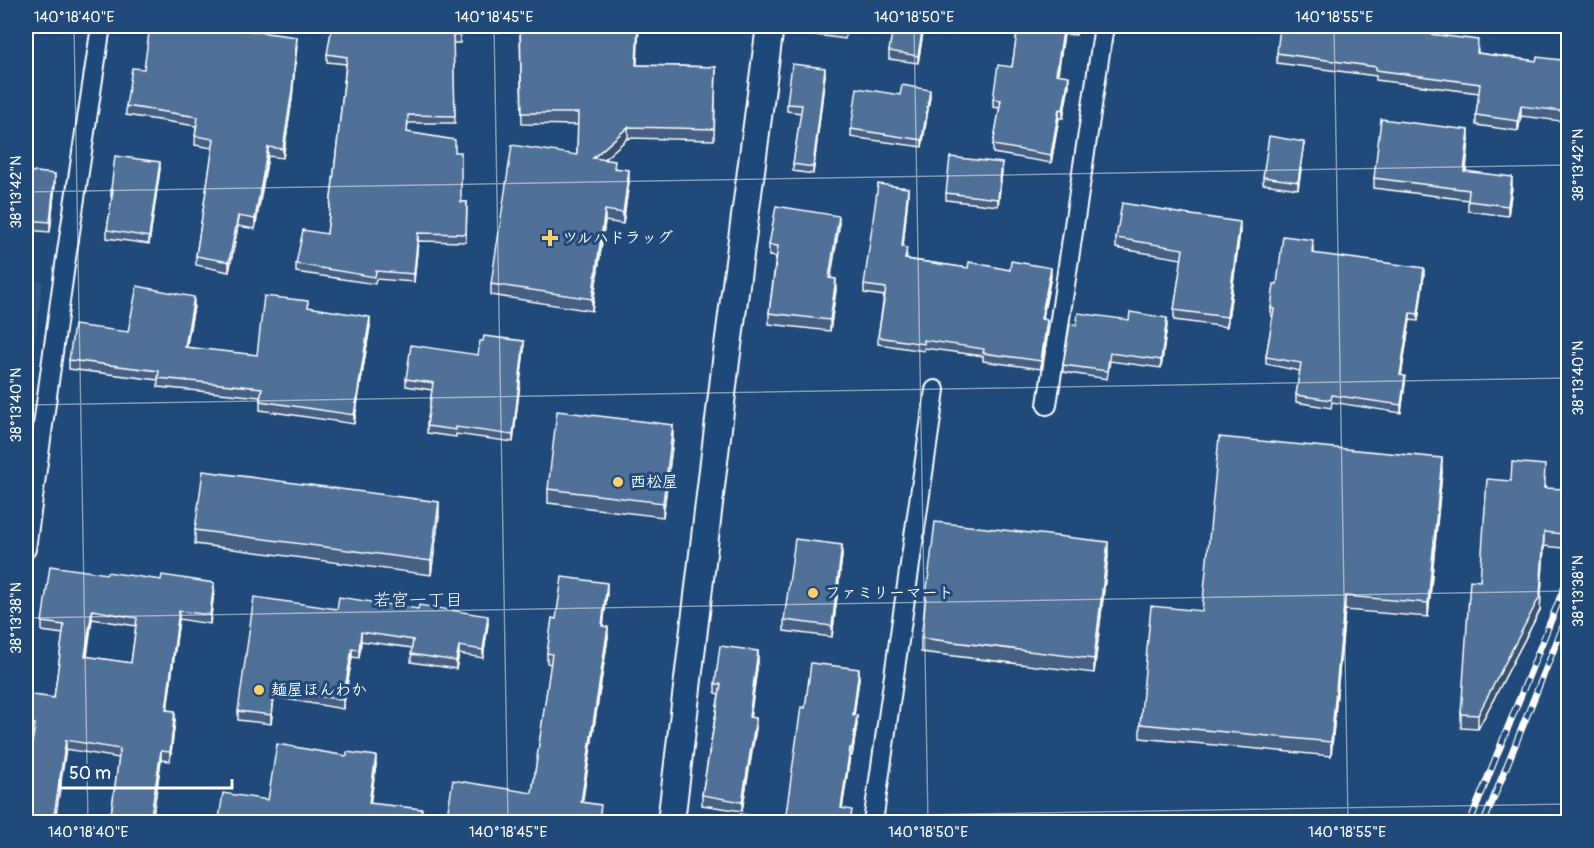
<svg xmlns="http://www.w3.org/2000/svg" width="1594" height="848" font-family="Pangolin,'Klee One',sans-serif">
  <style>
    .built { fill: #2e5683 }
    .lines { fill: none; stroke-linecap: round; stroke-linejoin: round }
    .street-casing { stroke: #fff; stroke-width: 22 }
    .secondary-casing { stroke: #fff; stroke-width: 30 }
    .street { stroke: #1f4a7a; stroke-width: 18 }
    .secondary { stroke: #1f4a7a; stroke-width: 26 }
    .rail-casing { stroke: #fff; stroke-width: 7 }
    .rail { stroke: #1f4a7a; stroke-width: 4.5; stroke-dasharray: 14; stroke-linecap: butt }
    .wall { fill: #456182; stroke: #fff; stroke-width: 1.5; fill-rule: evenodd }
    .shaded-wall { fill: #384f6a; stroke: #fff; stroke-width: 1.5 }
    .building { fill: #507197; stroke: #fff; stroke-width: 1.5; fill-rule: evenodd }
    .ticks { fill: none; stroke: #fff; stroke-width: 1.5; stroke-opacity: 0.45 }
    .poi-dot { fill: #ffd166; stroke: #1f4a7a; stroke-width: 2 }
    .labels { text-anchor: middle; dominant-baseline: central; stroke-width: 6; stroke-linejoin: round; paint-order: stroke }
    .poi-label { font-size: 16px; font-weight: bold; fill: #fff; stroke: #1f4a7a; text-anchor: start }
    .neighbourhood-label { font-size: 18px; fill: #fff; stroke: #1f4a7a }
    .neatline { fill: none; stroke: #fff; stroke-width: 2 }
    .ticks-label { font-size: 15px; text-anchor: middle; fill: #fff }
  </style>
  <rect width="100%" height="100%" fill="#1f4a7a"/>
  <filter id="ink" filterUnits="userSpaceOnUse"><feTurbulence type="fractalNoise" baseFrequency=".0167" numOctaves="2"/><feDisplacementMap in="SourceGraphic" scale="12" xChannelSelector="R" yChannelSelector="G"/><feConvolveMatrix kernelMatrix="1 2 1 2 8 2 1 2 1" color-interpolation-filters="sRGB"/></filter>
  <g filter="url(#ink)">
    <!-- built -->
    <path class="built" d="M26,279l17,2 -17,126z"/>
    <g class="lines">
      <!-- street casing -->
      <g class="street-casing">
        <g id="street">
          <path d="M1047,405l57,-379"/>
          <path d="M26,549l39,-284 36,-239"/>
          <path d="M873,822l62,-432"/>
        </g>
      </g>
      <!-- secondary casing -->
      <g class="secondary-casing">
        <path id="secondary" d="M671,822l55,-461 44,-335"/>
      </g>
      <!-- street -->
      <use href="#street" class="street"/>
      <!-- secondary -->
      <use href="#secondary" class="secondary"/>
      <!-- rail casing -->
      <g class="rail-casing">
        <g id="rail">
          <path d="M1470,822l98,-244"/>
          <path d="M1484,822l84,-208"/>
        </g>
      </g>
      <!-- rail -->
      <use href="#rail" class="rail"/>
    </g>
    <!-- wall -->
    <g class="wall">
      <path d="M460,26v17h-7l2,80h-47l-1,9 48,20 6,50h6l-1,40 -48,-1 -4,41 -38,-3 -1,5 -79,-12v-8l31,-30 19,-170 -19,-2v-8z"/>
      <path d="M497,26h142l-2,39 79,2 -2,73 -86,-2 -24,21 11,9 14,14 -6,42 -18,-3 -13,90 -101,-16v-11l86,-129 1,-30 -56,-1 -2,-92h-23z"/>
      <path d="M802,26h45l-2,13 -43,-6z"/>
      <path d="M924,26l-6,37 -29,-4v-8z"/>
      <path d="M1013,26h64l-1,9 -12,-1 -6,41 11,10 -6,33h-4l-8,45 -58,-10v-8l7,-37 -7,-1v-8l19,-32 6,-38 -5,-1z"/>
      <path d="M297,46l-5,53 -9,59 -15,-2 -13,73 -17,-3 -9,46 -33,-7v-9l17,-108 -18,-3 1,-19 -70,-11v-9l18,-37z"/>
      <path d="M1478,50v3l58,8h33v61l-48,-6 -3,15 -42,-6v-10l3,-22 -103,-13v-4l-99,-13v-10z"/>
      <path d="M825,75l-12,99 -20,-3v-7l8,-51 -14,-2v-7z"/>
      <path d="M900,95l30,2 -8,50 -71,-10v-8z"/>
      <path d="M1469,140l-3,31 46,16 -4,29 -40,-5v-11l-94,-12v-10z"/>
      <path d="M1304,149l-6,40 -35,-5v-7z"/>
      <path d="M160,169l-11,75 -42,-6v-8l5,-33h-1v-8z"/>
      <path d="M26,171l29,13 -5,48 -24,-2z"/>
      <path d="M1002,171l-4,35 -52,-6v-7z"/>
      <path d="M908,195l-5,52 4,8 -1,4 62,9 42,2 41,6 -9,44 5,8 -6,41 -58,-8v-5l-59,-8v3l-46,-7v-7l6,-41 -20,-3v-8z"/>
      <path d="M1171,212l69,20 -13,95 -53,-7v-10l8,-51 -66,-11v-10z"/>
      <path d="M839,227l-9,52 6,11 -6,41 -61,-7v-11l7,-56 -7,-1v-11z"/>
      <path d="M1313,247v7l111,21 -6,46 -8,-1 -9,55 4,8 -4,30 -69,-11 -1,6 -35,-6v-7l4,-24 -34,-7v-7l7,-41h-2v-8l6,-24z"/>
      <path d="M194,306l-8,42 71,7 51,-48 62,19 -16,98 -94,-14v-13l-102,-10v-7l-89,-11v-9l59,-28z"/>
      <path d="M1076,325h91l-6,43 -51,-7 -3,18 -44,-7v-7z"/>
      <path d="M524,349l-11,93 -57,-8v3l-29,-4v-7l5,-36 -26,-4v-7l72,-24z"/>
      <path d="M673,439l-10,78 -115,-14v-14z"/>
      <path d="M1442,472l-14,145 -83,-7 -14,146 -191,-18v-14l62,-113z"/>
      <path d="M1545,479v9l21,15 -3,45 -19,-2 -4,64 -62,119 -17,-1v-14l19,-133 31,-100z"/>
      <path d="M439,516l-8,59 -236,-31v-14z"/>
      <path d="M842,556l-10,81 -48,-6v-11z"/>
      <path d="M1108,556l-14,117 -173,-21v-14z"/>
      <path d="M107,574l54,6 53,11 -4,33 -31,-5 -12,91 8,10 -5,41 -9,-1 -9,62h-42l9,-64 -53,-9 -32,-16 -8,-1v-38l28,4 9,-64 -21,-3v-9zM92,619l44,7 -5,37 -44,-6z"/>
      <path d="M607,593l-4,33 5,11 -26,165 19,13 -69,-22 19,-129 -4,-1v-10l9,-34z"/>
      <path d="M337,609l151,15 -5,34 -24,-4 -3,15 -45,-7 1,-14 -51,-7 -2,17 -7,-1 -9,52 -69,-12 -3,27 -33,-4v-9z"/>
      <path d="M758,661l-8,56 6,11 -14,83 -40,-6v-10l17,-101 -4,-1v-9z"/>
      <path d="M859,678l-5,37 3,9 -5,32h-2l-8,52 10,10v4h-114l47,-1 20,-113z"/>
      <path d="M1565,755h4v41l-4,-31z"/>
      <path d="M376,765l-6,38 52,15v4h-203v-3l49,-19z"/>
    </g>
    <!-- shaded-wall -->
    <g class="shaded-wall">
      <path d="M923,26h1l-6,37v-7z"/>
      <path d="M1064,26v8l-8,49v-9z"/>
      <path d="M297,37l-5,62 -9,59v-9z"/>
      <path d="M825,68v7l-12,99v-7z"/>
      <path d="M1069,76v9l-6,33v-8z"/>
      <path d="M930,90v7l-8,50v-7z"/>
      <path d="M1521,106v10l-3,15v-10z"/>
      <path d="M1059,109v9l-8,45v-8z"/>
      <path d="M628,127v11l-35,31v-11z"/>
      <path d="M1469,130v10l-5,41v-10z"/>
      <path d="M1304,142v7l-6,40v-7z"/>
      <path d="M268,147v9l-13,73v-10z"/>
      <path d="M160,162v7l-11,75v-7z"/>
      <path d="M1002,163v8l-4,35v-7z"/>
      <path d="M629,170v12l-6,42v-11z"/>
      <path d="M55,174v10l-5,48v-10z"/>
      <path d="M1512,177v10l-4,29v-10z"/>
      <path d="M908,188v7l-6,60v-8z"/>
      <path d="M605,210v11l-13,90v-12z"/>
      <path d="M238,216v10l-9,46v-10z"/>
      <path d="M839,216v11l-10,62v-11z"/>
      <path d="M1240,222v10l-13,95v-10z"/>
      <path d="M418,233v8l-4,41v-8z"/>
      <path d="M1051,268v8l-10,51v-8z"/>
      <path d="M1424,268v7l-6,46v-7z"/>
      <path d="M836,279v11l-6,41v-11z"/>
      <path d="M194,297v9l-9,50v-9z"/>
      <path d="M1410,313v7l-10,63v-8z"/>
      <path d="M370,317v9l-16,98v-9z"/>
      <path d="M1167,318v7l-6,43v-8z"/>
      <path d="M1047,320v8l-6,41v-8z"/>
      <path d="M524,341v8l-11,93v-7z"/>
      <path d="M1405,376v7l-4,30v-8z"/>
      <path d="M673,425v14l-10,78v-14z"/>
      <path d="M1442,458v14l-14,145v-14z"/>
      <path d="M1566,489v14l-3,45v-14z"/>
      <path d="M439,502v14l-8,59v-14z"/>
      <path d="M1544,532v14l-4,64 -62,119v-14z"/>
      <path d="M1108,542v14l-14,117v-14z"/>
      <path d="M842,545v11l-10,81v-11z"/>
      <path d="M214,583v8l-4,33v-9z"/>
      <path d="M607,583v10l-5,43v-10z"/>
      <path d="M1345,596v14l-14,146v-14z"/>
      <path d="M92,610v9l-7,46v-9z"/>
      <path d="M179,611v8l-13,100v-9z"/>
      <path d="M488,616v8l-5,34v-8z"/>
      <path d="M608,627v10l-27,175v-10z"/>
      <path d="M361,632v9l-2,17v-8z"/>
      <path d="M459,646v8l-3,15v-8z"/>
      <path d="M352,649v8l-9,52v-9z"/>
      <path d="M758,651v10l-9,66v-10z"/>
      <path d="M859,669v9l-6,45v-8z"/>
      <path d="M274,689v8l-3,27v-9z"/>
      <path d="M175,711v9l-5,41v-9z"/>
      <path d="M857,715v9l-5,32v-8z"/>
      <path d="M756,718v10l-14,83v-9z"/>
      <path d="M66,740v9l-11,73h-2z"/>
      <path d="M850,748v8l-9,60v-8z"/>
      <path d="M161,751v9l-9,62h-2z"/>
      <path d="M376,756v9l-7,47v-9z"/>
    </g>
    <!-- building -->
    <g class="building">
      <path d="M150,26h62l85,11 -5,53 -9,59 -15,-2 -13,72 -17,-3 -9,46 -33,-6 18,-117 -19,-3 3,-19 -72,-11 6,-38 12,1z"/>
      <path d="M332,26h128v9h-7l2,81 -47,-1 -1,17 48,8v12h6v50h6l-1,32 -48,-1 -4,41 -38,-3 -1,6 -79,-13 7,-34 24,4 20,-177 -20,-3z"/>
      <path d="M520,26h118l-2,39 80,2 -2,62 -86,-2 -35,31 22,3 -1,7 15,2 -6,43 -18,-3 -13,89 -101,-15 21,-139 65,10 1,-42h-56z"/>
      <path d="M805,26h41l-1,6z"/>
      <path d="M893,26h30l-5,30 -29,-5z"/>
      <path d="M1018,26h46l-8,48 13,2 -6,34 -4,-1 -8,46 -58,-10 8,-45 -8,-1 5,-34 14,2z"/>
      <path d="M1280,26h85l113,14 -1,13 59,8 1,-4 32,4v51l-48,-6 -3,15 -42,-6 4,-31 -104,-14v-3l-99,-14z"/>
      <path d="M792,64l33,4 -12,99 -20,-3 9,-59 -15,-1z"/>
      <path d="M902,85l28,5 -8,50 -71,-11 6,-41 43,7z"/>
      <path d="M1381,119l88,11 -5,41 48,6 -4,29 -40,-5 1,-11 -95,-12z"/>
      <path d="M1269,136l35,6 -6,40 -35,-5z"/>
      <path d="M115,156l45,6 -11,75 -42,-7 6,-40 -2,-1z"/>
      <path d="M950,157l52,6 -4,36 -52,-6z"/>
      <path d="M26,171l29,3 -5,48 -24,-2z"/>
      <path d="M878,184l30,4 -6,59 5,1 -2,11 63,9 1,-6 41,8 1,-9 40,7 -10,51 6,1 -6,41 -58,-8 1,-4 -60,-9v4l-46,-7 8,-49 -22,-3z"/>
      <path d="M1122,203l49,8v1l69,10 -13,95 -53,-7 9,-61 -67,-11z"/>
      <path d="M776,206l63,10 -10,62 7,1 -6,41 -61,-7 9,-67 -9,-1z"/>
      <path d="M1283,236l30,4 -1,13 112,15 -6,46 -8,-1 -10,62 5,1 -4,29 -69,-10 -1,5 -35,-5 5,-32 -35,-6 8,-48 -3,-1 3,-24h3z"/>
      <path d="M137,286l57,11 -9,50 72,8 7,-59 44,5v6l62,10 -16,98 -94,-14 2,-13 -104,-10 1,-7 -90,-11 5,-35 54,7z"/>
      <path d="M1130,312l37,6 -6,42 -51,-7 -3,18 -44,-6 7,-41 6,1 2,-12 51,7z"/>
      <path d="M484,336l40,5 -11,94 -57,-8v3l-29,-4 6,-43 -27,-4 5,-34 67,10 2,-14h3z"/>
      <path d="M557,411l116,14 -10,78 -115,-14z"/>
      <path d="M1219,437l223,21 -14,145 -83,-7 -14,146 -191,-18 11,-118 51,5z"/>
      <path d="M1512,462l33,3 -1,23 22,1 -3,45 -19,-2 -4,64 -62,119 -17,-1 9,-134 10,1 7,-102 24,2z"/>
      <path d="M203,471l236,31 -8,59 -236,-31z"/>
      <path d="M935,522l173,20 -14,117 -173,-21z"/>
      <path d="M795,539l47,6 -10,81 -48,-6z"/>
      <path d="M50,566l57,8v-2l54,8 1,-5 52,8 -4,32 -31,-4 -13,99 9,1 -5,41 -9,-1 -11,71h-40l10,-73 -54,-9 -13,82h-27v-38l9,-60 -9,-1v-29l28,4 10,-73 -22,-3zM92,610l45,8 -6,45 -46,-7z"/>
      <path d="M562,577l45,6 -5,43 6,1 -27,175 20,3 -2,17h-153l7,-42 79,13 20,-139 -5,-1 5,-35 4,1z"/>
      <path d="M254,597l83,12 2,-12 79,12 1,-4 69,11 -5,34 -24,-4 -3,15 -45,-7 2,-14 -52,-8 -2,18 -7,-1 -9,51 -69,-11 -3,26 -33,-4z"/>
      <path d="M720,646l38,5 -9,66 7,1 -14,84 -40,-7 19,-111h-6z"/>
      <path d="M811,663l48,6 -6,46h4l-5,33h-2l-9,60 11,2 -2,12h-112l2,-8 45,7 16,-114 4,1z"/>
      <path d="M277,744l70,12v-4l29,4 -7,47 53,6 -1,13h-175l-27,-3 4,-26 45,7z"/>
      <path d="M1565,755h4v31z"/>
    </g>
  </g>
  <!-- ticks -->
  <path class="ticks" d="M74,26l14,796M494,26l14,796M914,26l14,796M1334,26l14,796M26,192l1542,-27M26,405l1542,-27M26,618l1542,-27M486,822l1082,-18"/>
  <!-- markers -->
  <g class="poi-dot">
    <path d="M547 229h6v6h6v6h-6v6h-6v-6h-6v-6h6z"/>
    <circle cx="618" cy="482" r="6"/>
    <circle cx="813" cy="593" r="6"/>
    <circle cx="259" cy="690" r="6"/>
  </g>
  <g class="labels">
    <!-- poi labels -->
    <g class="poi-label">
      <text x="562" y="238">ツルハドラッグ</text>
      <text x="630" y="482">西松屋</text>
      <text x="825" y="593">ファミリーマート</text>
      <text x="271" y="690">麺屋ほんわか</text>
    </g>
    <!-- neighbourhood labels -->
    <g class="neighbourhood-label">
      <text x="418" y="600">若宮一丁目</text>
    </g>
  </g>
  <!-- margin -->
  <rect width="1594" height="848" fill="none" stroke="#1f4a7a" stroke-width="66"/>
  <!-- scale -->
  <path d="M60 779v9h172v-9" fill="none" stroke="#ffffff" stroke-width="3"/>
  <text x="69" y="779" font-size="18" fill="#ffffff" stroke="#1f4a7a" stroke-width="4.5" paint-order="stroke">50 m</text>
  <rect x="33" y="33" width="1528" height="782" class="neatline"/>
  <g class="ticks-label">
    <text x="74" y="22">140°18'40"E</text>
    <text x="494" y="22">140°18'45"E</text>
    <text x="914" y="22">140°18'50"E</text>
    <text x="1334" y="22">140°18'55"E</text>
    <text transform="translate(1578 165) rotate(-90)" y="5">38°13'42"N</text>
    <text transform="translate(16 192) rotate(-90)" y="5">38°13'42"N</text>
    <text transform="translate(1578 378) rotate(-90)" y="5">38°13'40"N</text>
    <text transform="translate(16 405) rotate(-90)" y="5">38°13'40"N</text>
    <text transform="translate(1578 591) rotate(-90)" y="5">38°13'38"N</text>
    <text transform="translate(16 618) rotate(-90)" y="5">38°13'38"N</text>
    <text x="88" y="837">140°18'40"E</text>
    <text x="508" y="837">140°18'45"E</text>
    <text x="928" y="837">140°18'50"E</text>
    <text x="1347" y="837">140°18'55"E</text>
  </g>
</svg>
